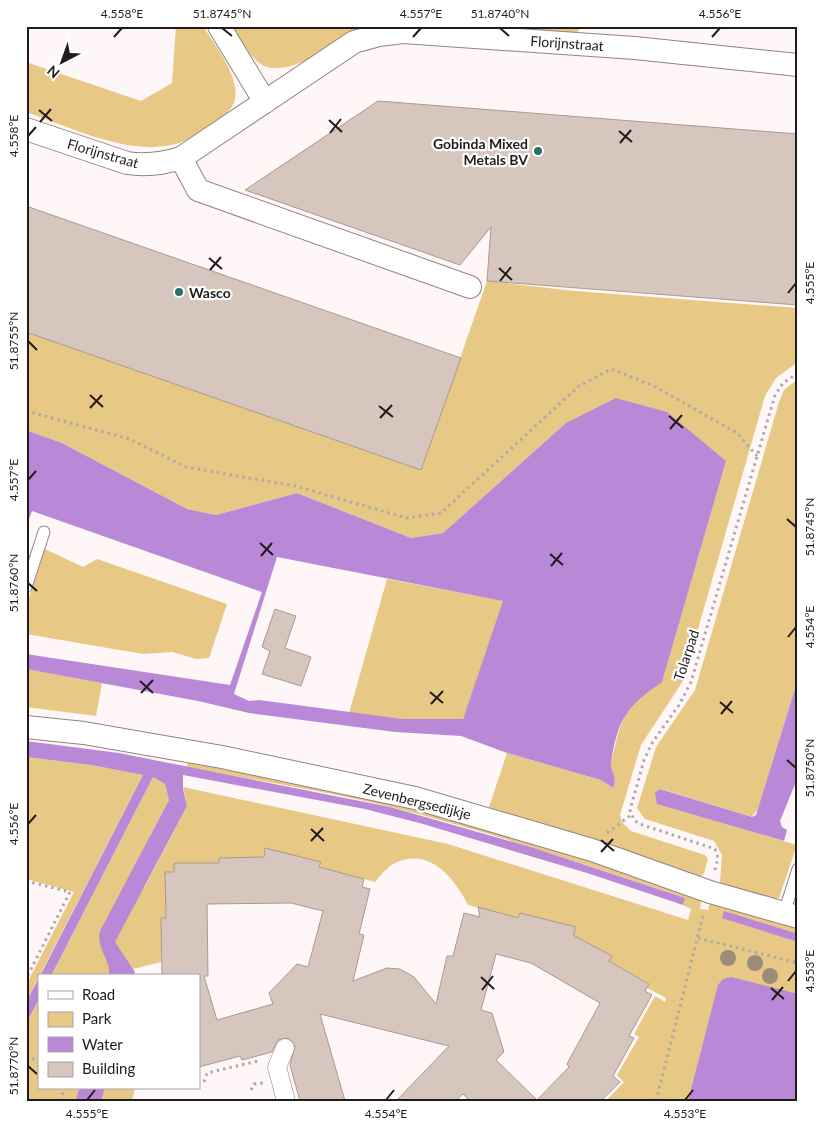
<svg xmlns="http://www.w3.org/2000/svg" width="824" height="1127" font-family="Lato,sans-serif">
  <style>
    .green { fill: #e8c885 }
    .water { fill: #b989d8; fill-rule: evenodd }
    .building { fill: #d6c6bd; stroke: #a99991; fill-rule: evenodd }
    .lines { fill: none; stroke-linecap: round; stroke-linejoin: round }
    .service-casing { stroke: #948282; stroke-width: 13 }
    .pedestrian-casing { stroke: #948282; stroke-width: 19 }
    .minor-casing { stroke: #948282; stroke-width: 24 }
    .path { stroke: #b1a9a9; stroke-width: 3; stroke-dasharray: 2.5 4; stroke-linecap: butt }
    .service { stroke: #fff; stroke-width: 11 }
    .pedestrian { stroke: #fff; stroke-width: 18 }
    .minor { stroke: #fff; stroke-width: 22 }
    .tree { fill: #9a8c76 }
    .ticks { fill: none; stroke: #221b1b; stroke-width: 2 }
    .poi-dot { fill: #287068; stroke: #fff; stroke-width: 2 }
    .labels { text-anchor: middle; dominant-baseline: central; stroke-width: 4.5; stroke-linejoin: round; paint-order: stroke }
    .street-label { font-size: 14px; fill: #221b1b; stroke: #fff }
    .poi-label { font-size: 14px; font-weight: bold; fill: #221b1b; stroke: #fff; text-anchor: end }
    .neatline { fill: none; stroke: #221b1b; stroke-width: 2 }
    .ticks-label { font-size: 12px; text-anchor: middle; fill: #221b1b }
  </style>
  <rect width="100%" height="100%" fill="#fff7f7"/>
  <!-- green -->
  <g class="green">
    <path d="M176,26h27c12,19 45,61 28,82 -5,7 -14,12 -21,17 -8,5 -17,12 -26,16 -47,20 -113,-14 -158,-29v-50l115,39 31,-18z"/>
    <path d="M232,26h140c-27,10 -86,58 -113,37 -11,-9 -19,-25 -27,-37z"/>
    <path d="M506,26h74l-3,8 -71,-6z"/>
    <path d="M487,281l88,10 223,17v54l-22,16 -11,18 -82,285 -42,64 -21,70 2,7 9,9 74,24 3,4 -4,14 -6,6 -210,-69 19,-57 94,27 12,8c4,-10 -1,-13 -2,-23 -1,-5 3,-13 4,-19 8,-35 18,-45 47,-65l64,-220 -160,-38 -123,110 -32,5 -114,-45 -81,22 -29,-6 -125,-66 -36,-13v-98l395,138z"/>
    <path d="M798,379v300l-40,130 -6,8 -91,-28 -3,15 139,41 -18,53 -10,3 -44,-14 -5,-4 2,-28 -8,-14 -69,-22 -8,-11 19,-61 39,-57 84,-288 5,-12z"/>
    <path d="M45,549l38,18 14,-8 130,45 -18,54 -13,1 -24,-7 -29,2 -117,-20v-27z"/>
    <path d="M387,579l117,22 -41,118h-60l-54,-6z"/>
    <path d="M26,669l76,14 -6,33 -70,-9z"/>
    <path d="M26,757l65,8 52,10 -117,227v-17l48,-93 -48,-13z"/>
    <path d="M190,758l239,52 273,85 -2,14 8,1 3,-12 87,25v178h-192l18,-19 -7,-7 22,-38 -5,-3 21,-38 10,6 1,-4 -19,-10 2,-4 -4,-3 -36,-20 -36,-26 2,-8 -55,-14 -1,5 -51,-13c-14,-27 -38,-58 -73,-42 -8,4 -15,13 -20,19l-55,-15 1,-5 -56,-12 -2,7 -43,1v5l-46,1v8l-9,5 1,41h-5v44l-28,7 -3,-5 -3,12h-76l102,-199 12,7 4,16 -19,36 -6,52 43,-82 -4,-19 265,57 240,76 3,-11 -8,-4 2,-7c-97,-33 -195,-66 -294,-91 -67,-16 -137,-27 -205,-40z"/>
    <path d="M39,999v89h96l-3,13h-106v-77z"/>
  </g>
  <!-- water -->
  <g class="water">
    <path d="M616,398l51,14 59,49 -64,221c-35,24 -44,37 -51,80 -1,10 7,14 2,26l-12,-8 -94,-27 -46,-17 -66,-4 -146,-19 -51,-12 -172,-32v-15l204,31 32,-93 -230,-81 -6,16 3,-17 -3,-1v-79l36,13 125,66 29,6 81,-22 114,45 32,-5 123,-110zM277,557l226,44 -40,118h-60l-144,-19 -10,1 -15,-7z"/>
    <path d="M798,679v98l-18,44 2,6 5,3 -3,11 -127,-37 -2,-11 5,-4 92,28 4,-2z"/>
    <path d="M26,741l93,12 271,54 144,41 151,50 -2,7 -96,-32 -164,-49 -58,-15 -182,-34v14l4,17 -72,136 20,30 -1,4h-25c2,-17 -13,-26 -9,-45l69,-131 -4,-16 -12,-7 -102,199h-11l103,-201 -52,-10 -65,-8z"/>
    <path d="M724,911l74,23v8l-76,-24z"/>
    <path d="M731,977l67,17v107h-110l30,-116 5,-6z"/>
    <path d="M39,978v21l-13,25v-22z"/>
    <path d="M79,1088h26l-4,13h-25z"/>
  </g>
  <!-- building -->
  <g class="building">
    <path d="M378,101l420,33v171l-311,-24 4,-54 -31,38 -215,-75z"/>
    <path d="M26,206l435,152 -40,112 -395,-138z"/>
    <path d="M275,609l21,7 -11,32 26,9 -10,29 -39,-12 8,-23 -8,-4z"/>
    <path d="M265,848l56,14 -2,5 45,12 -2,8 8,2 -1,4 -10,41 5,1 -11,46 34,-13 13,1 14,8 22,27 11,-48h6l11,-43 16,4 -2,-10 40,11 2,-5 56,14 -3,8 39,21 -3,5 40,23 -4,7 7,4 -23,41 5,2 -21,38 7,6 -19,19h-131l-7,-7 -7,7h-60l53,-55 -129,-32 25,87h-45l-10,-36 5,-19 -6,-8 -11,2 -6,12 -30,8 -2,-4 -41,11v-91h-37l-1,-58h5l-1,-46h9v-8l4,-1h41v-5l45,-1zM291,903l32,8 -15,56 -11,-3 -28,29 4,11 -56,16 -13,-44h4l-1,-72zM496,954l35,9 69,40 -33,61 2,3 -32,33 -41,-40 8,-8 -12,-39 -11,-3z"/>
  </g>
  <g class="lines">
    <!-- service casing -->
    <g class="service-casing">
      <g id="service">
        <path d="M26,587l18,-55"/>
        <path d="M784,913l14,-44"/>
      </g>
    </g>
    <!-- pedestrian casing -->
    <g class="pedestrian-casing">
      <path id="pedestrian" d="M285,1048l-8,19 9,34"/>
    </g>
    <!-- minor casing -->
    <g class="minor-casing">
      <g id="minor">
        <path d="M219,26l46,76"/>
        <path d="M26,129l101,34c19,3 35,1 54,-5l173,-116 25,-7 24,-3 232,16 163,17"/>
        <path d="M181,158l17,32 272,97"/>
        <path d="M26,727l58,6 138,24 193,41 177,52 118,42 88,25"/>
      </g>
    </g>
    <!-- path -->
    <g class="path">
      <path d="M26,411l104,28 56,28 109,19 112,32 34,-5 138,-127 32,-17 43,17 83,47 20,23"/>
      <path d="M607,833l24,-18"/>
      <path d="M715,870l3,-12 -3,-9 -75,-25 -6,-4 -4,-10 14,-50 8,-17 27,-38 12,-23 84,-287 8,-12 15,-10"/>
      <path d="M26,881l44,11 -44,87"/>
      <path d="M698,938l100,25"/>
      <path d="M26,1056l13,5"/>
      <path d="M204,1082l3,-9 51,-12"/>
      <path d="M251,1090l3,-6 9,-1"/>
      <path d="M61,1101l3,-13"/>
      <path d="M656,1101l48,-189"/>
    </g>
    <!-- service -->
    <use href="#service" class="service"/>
    <!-- pedestrian -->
    <use href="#pedestrian" class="pedestrian"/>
    <!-- minor -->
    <use href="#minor" class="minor"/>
  </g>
  <!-- trees -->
  <g class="tree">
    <circle cx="728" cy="958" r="8"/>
    <circle cx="755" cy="963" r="8"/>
    <circle cx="770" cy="976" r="8"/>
  </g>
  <!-- ticks -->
  <path class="ticks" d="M222,28l10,8M500,28l9,8M114,37l8,-9M413,37l8,-9M712,37l8,-9M39,110l13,11M329,120l13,12M40,122l11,-13M619,131l13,11M330,133l11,-14M28,136l8,-9M620,143l11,-13M209,258l13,11M499,268l13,12M210,270l11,-13M500,281l11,-14M788,293l8,-10M28,341l9,9M90,395l13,12M379,406l14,11M90,408l12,-13M669,416l14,12M380,418l12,-13M670,429l12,-14M28,480l8,-9M787,519l9,8M260,543l13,12M550,554l13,11M261,556l11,-13M551,566l11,-13M28,583l9,8M788,637l8,-10M140,681l13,12M430,692l13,11M141,693l12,-13M720,702l13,11M431,704l12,-13M721,714l11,-13M787,760l9,8M28,824l8,-9M311,829l13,12M601,840l13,11M311,841l12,-13M601,852l12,-13M481,977l13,12M788,981l8,-10M771,988l13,11M482,990l11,-14M772,1000l11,-13M28,1066l9,8M87,1100l8,-10M386,1100l8,-10M685,1100l8,-10"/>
  <!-- markers -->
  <g class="poi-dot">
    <circle cx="538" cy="151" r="5"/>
    <circle cx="179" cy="292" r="5"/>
  </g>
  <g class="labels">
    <!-- street labels -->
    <g class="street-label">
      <text transform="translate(567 43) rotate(4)">Florijnstraat</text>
      <text transform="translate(103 153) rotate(16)">Florijnstraat</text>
      <text transform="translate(686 655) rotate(-72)">Tolarpad</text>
      <text transform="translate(417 801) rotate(14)">Zevenbergsedijkje</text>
    </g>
    <!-- poi labels -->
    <g class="poi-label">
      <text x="528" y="143">Gobinda Mixed<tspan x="528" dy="16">Metals BV</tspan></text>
      <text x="189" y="292" text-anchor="start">Wasco</text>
    </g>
  </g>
  <!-- border -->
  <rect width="824" height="1127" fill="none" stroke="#ffffff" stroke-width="55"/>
  <!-- legend -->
  <rect x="38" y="974" width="162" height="115" fill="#ffffff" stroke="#a7a4a4"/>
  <rect x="48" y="991" width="25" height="8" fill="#ffffff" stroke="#a7a4a4"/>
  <text x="82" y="1000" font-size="15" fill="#221b1b">Road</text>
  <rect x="48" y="1012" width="25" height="15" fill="#e8c885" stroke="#a7a4a4"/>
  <text x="82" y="1024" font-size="15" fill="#221b1b">Park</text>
  <rect x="48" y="1037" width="25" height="15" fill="#b989d8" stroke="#a7a4a4"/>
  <text x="82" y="1050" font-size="15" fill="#221b1b">Water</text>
  <rect x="48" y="1062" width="25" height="15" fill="#d6c6bd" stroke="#a7a4a4"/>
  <text x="82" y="1074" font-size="15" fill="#221b1b">Building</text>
  <!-- north arrow -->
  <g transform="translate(62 62) rotate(221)" stroke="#ffffff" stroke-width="4" paint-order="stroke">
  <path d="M0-4L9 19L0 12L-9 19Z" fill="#221b1b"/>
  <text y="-8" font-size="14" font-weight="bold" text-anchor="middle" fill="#221b1b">N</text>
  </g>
  <rect x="28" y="28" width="768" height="1072" class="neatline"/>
  <g class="ticks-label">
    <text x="122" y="18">4.558°E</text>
    <text x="222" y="18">51.8745°N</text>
    <text x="421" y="18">4.557°E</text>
    <text x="500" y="18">51.8740°N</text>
    <text x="720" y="18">4.556°E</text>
    <text transform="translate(14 136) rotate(-90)" y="4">4.558°E</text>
    <text transform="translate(810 283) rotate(-90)" y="4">4.555°E</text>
    <text transform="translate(14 341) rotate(-90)" y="4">51.8755°N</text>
    <text transform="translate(14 480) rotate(-90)" y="4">4.557°E</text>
    <text transform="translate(810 527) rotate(-90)" y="4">51.8745°N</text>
    <text transform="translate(14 583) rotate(-90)" y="4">51.8760°N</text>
    <text transform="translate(810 627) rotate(-90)" y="4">4.554°E</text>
    <text transform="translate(810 768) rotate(-90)" y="4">51.8750°N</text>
    <text transform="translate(14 824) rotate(-90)" y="4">4.556°E</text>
    <text transform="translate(810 971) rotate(-90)" y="4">4.553°E</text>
    <text transform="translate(14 1066) rotate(-90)" y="4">51.8770°N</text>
    <text x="87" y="1118">4.555°E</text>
    <text x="386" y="1118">4.554°E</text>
    <text x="685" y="1118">4.553°E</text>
  </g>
</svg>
